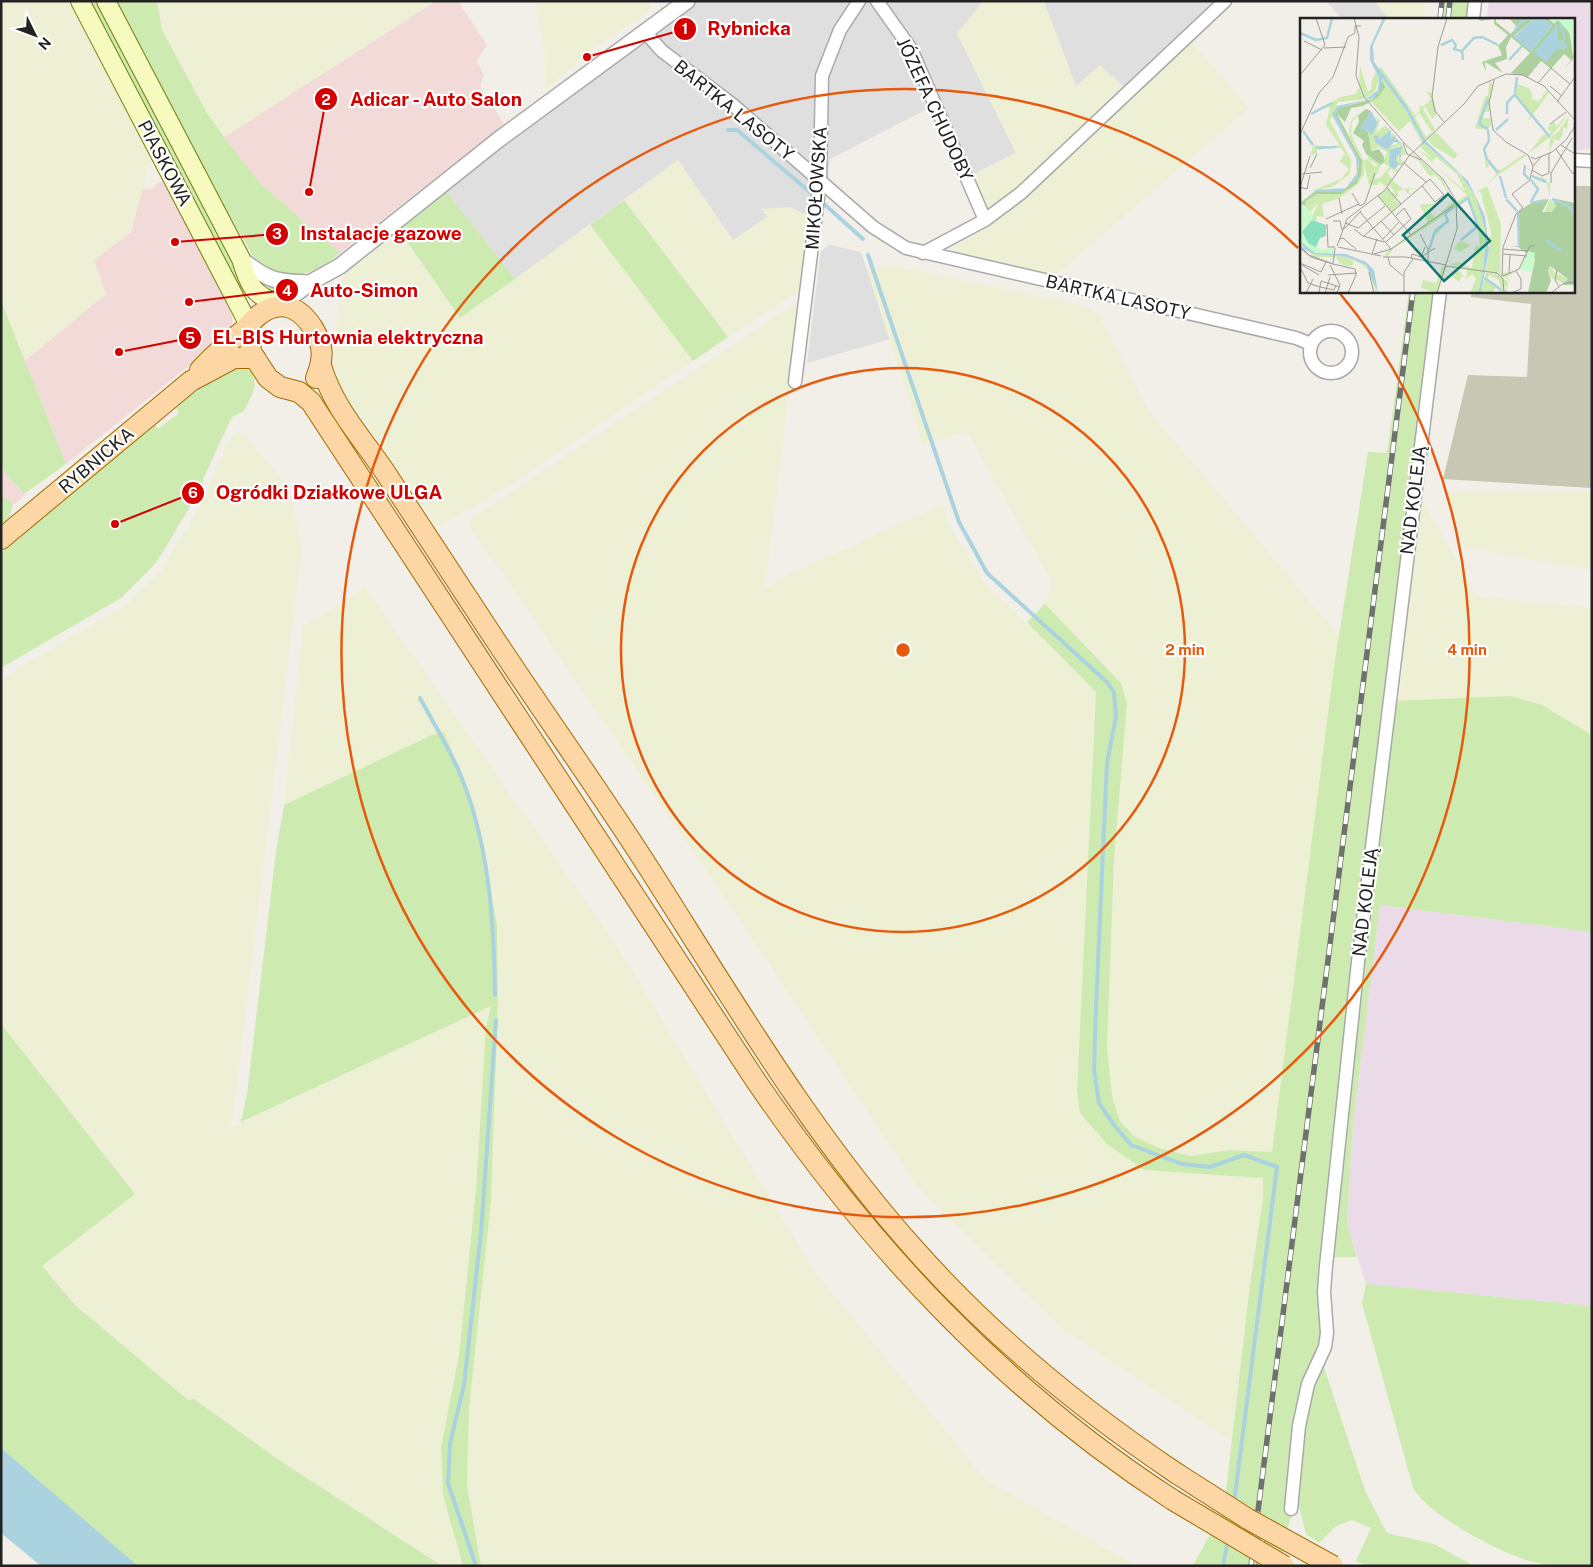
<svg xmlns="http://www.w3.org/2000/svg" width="1593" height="1567" font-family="'Public Sans',sans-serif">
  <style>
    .residential { fill: #e0dfdf }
    .commercial { fill: #f2dad9 }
    .industrial { fill: #ebdbe8 }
    .construction { fill: #c7c7b4 }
    .farmland { fill: #eef0d5 }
    .grass { fill: #cdebb0 }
    .water { fill: #aad3df }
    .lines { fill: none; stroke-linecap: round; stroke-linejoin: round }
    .stream { stroke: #aad3df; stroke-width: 4 }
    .minor-casing { stroke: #a9a9a9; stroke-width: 15 }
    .tertiary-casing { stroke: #a9a9a9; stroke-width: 18 }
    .secondary-casing { stroke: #707d05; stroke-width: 20 }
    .primary-casing { stroke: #a06b00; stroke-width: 22 }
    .minor { stroke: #fff; stroke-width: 12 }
    .tertiary { stroke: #fff; stroke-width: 15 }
    .secondary { stroke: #f7fabf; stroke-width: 18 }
    .primary { stroke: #fcd6a4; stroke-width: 20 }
    .rail-casing { stroke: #707070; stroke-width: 5.5 }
    .rail { stroke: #fff; stroke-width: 4; stroke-dasharray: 11; stroke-linecap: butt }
    .primary-bridge-casing { stroke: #a06b00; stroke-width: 22; stroke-linecap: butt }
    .primary-bridge { stroke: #fcd6a4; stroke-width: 20 }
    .ring { fill: none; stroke: #e8590c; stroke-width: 2.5 }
    .labels { text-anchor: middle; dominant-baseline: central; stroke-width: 4.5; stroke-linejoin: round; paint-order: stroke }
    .street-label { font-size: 18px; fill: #222; stroke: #fff }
    .inset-river { fill: none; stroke: #aad3df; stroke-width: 2.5 }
    .inset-road { fill: none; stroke: #9f9d99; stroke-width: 1 }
    .view { fill: #0f766e; fill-opacity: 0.15; stroke: #0f766e; stroke-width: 2.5 }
    .inset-edge { fill: none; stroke: #222; stroke-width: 2.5 }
    .centre { fill: #e8590c; stroke: #fff; stroke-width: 2.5 }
    .ring-label { font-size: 15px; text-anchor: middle; font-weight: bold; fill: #e8590c; stroke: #fff; stroke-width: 4.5; stroke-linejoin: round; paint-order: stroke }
    .leader { fill: none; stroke: #d40000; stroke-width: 2 }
    .callout-dot { fill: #d40000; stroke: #fff; stroke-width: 2 }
    .mark-label { font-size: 15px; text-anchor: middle; font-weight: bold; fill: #fff }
    .callout-label { font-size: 19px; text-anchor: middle; font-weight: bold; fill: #d40000; stroke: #fff; stroke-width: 4.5; stroke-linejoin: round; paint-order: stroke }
  </style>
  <rect width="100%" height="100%" fill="#f2efe9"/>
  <!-- residential -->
  <g class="residential">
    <path d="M697,1h537l-104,93 -105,102 -31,25 -55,-118 -109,56 -8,57 -60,-7 6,8 -35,24 -55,-81 -163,119 -69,-88 56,-44z"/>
    <path d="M1326,1h49l13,18h-46z"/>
    <path d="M830,245l31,7 29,87 -83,24 14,-112z"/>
  </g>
  <!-- commercial -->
  <g class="commercial">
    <path d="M436,1h22l29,44 -10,15 7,15 -4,11 24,38 -164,129 -80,-70 -36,-46z"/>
    <path d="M166,181l61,115 -3,1 8,19v10l-3,8 -163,130 -41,-103 81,-67 -12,-34 37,-28 10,-42 10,-1 8,-7z"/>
    <path d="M1,468l16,19 7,7 4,-1 -15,12 -3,12 -9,7z"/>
  </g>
  <!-- industrial -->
  <g class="industrial">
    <path d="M1489,1h103v148l-18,2v-132h-88z"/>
    <path d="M1380,905l212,27v374l-226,-22 -19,-60 6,-101z"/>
  </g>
  <!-- construction -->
  <path class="construction" d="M1574,186h18v302l-149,-9 25,-104 59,2 4,-73 -60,-7 1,-6h102z"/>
  <!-- farmland -->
  <g class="farmland">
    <path d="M1,1h68l82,156 -20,75 -37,28 12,34 -81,67 -24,-60z"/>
    <path d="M157,1h279l-212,136 -17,-24 -45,-83z"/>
    <path d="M536,1h111l5,8 -63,43 -43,37v-29z"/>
    <path d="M983,1h61l32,85 24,-21 23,21 -105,105 -31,24 -15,-40 44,-22 -59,-119z"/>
    <path d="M1375,1h50l-2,18h-35z"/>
    <path d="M1190,40l59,68 -194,168 -98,-21 -3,-8 34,-20 37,-31z"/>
    <path d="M678,160l55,80 34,-23 -5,-8 28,-2 21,10 -6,50 -6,24 -71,46 -104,-137z"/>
    <path d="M590,225l103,136 -183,124 -73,42 -95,-136 -11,-21 12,-96 56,-44 61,88z"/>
    <path d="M889,265l192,40 17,8 47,91 16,22 40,46 138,164 -67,516 -43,-2 -41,6 -29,-8 -24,-11 -15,-16 -8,-25 -5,-49 7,-187 13,-157 -6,-20 -76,-79 7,-22 -85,-150 -44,12 -56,-174z"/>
    <path d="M800,301l-35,288 16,-11 162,-74 5,19 40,65 39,34 69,69 -19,400 3,22 64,57 119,8v20l-13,87 -18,156 -169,-111 -148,-146 -187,-281 -261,-381z"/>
    <path d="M240,430l49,57 13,62 -69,568 -3,11 261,-122 -5,21 -10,163 -17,165 -18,93 2,47 20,71h-21l-163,-106 -85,-61 -6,1 -113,-95 -33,-39 92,-72 -133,-170v-345l124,-73 36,-35 47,-78 2,-11 19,-41z"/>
    <path d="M1445,492h147v78l-127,-22z"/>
    <path d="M1420,495l56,101 116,12v134l-194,-31z"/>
    <path d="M365,587l252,359 199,327 170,207 151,86h-656l-14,-80 2,-77 22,-208 7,-197 -66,-269 -148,70 19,-178z"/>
  </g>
  <!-- grass -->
  <g class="grass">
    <path d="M88,1h11l147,284 -7,4z"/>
    <path d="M115,1h42l5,29 45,83 17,24 36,46 80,70c-28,23 -45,27 -80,15l-46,-79z"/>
    <path d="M1445,1h26l-2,18h-26z"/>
    <path d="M446,191l69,88 -55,39 -61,-88z"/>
    <path d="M624,200l104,137 -35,24 -103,-136z"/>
    <path d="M272,285l23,3c-12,7 -18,7 -32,3z"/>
    <path d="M1409,291h26l-39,410 114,-5 32,9 50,30v197l-212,-27 -27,218 -6,101 10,33h-24l-21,127 12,-17 42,126 21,40 47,11 40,22h-106l-12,-5 15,-33 -19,-8 -16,6 -17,17 -13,-9 -9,-36 -9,29 -7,39h-88l31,-58 26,-223 13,-87v-20l-119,-8 -37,-26 -27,-31 -3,-22 19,-399 -69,-70 18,-18 76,79 6,20 -13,157 -7,187 5,49 8,25 15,16 24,11 31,8 39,-6 43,2 62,-485 34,-215 18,1 2,-6z"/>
    <path d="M1,301l65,163 -42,30 -23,-26z"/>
    <path d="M240,365l12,7 3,13 -2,8 -9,18 -12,6 -29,62v6l-47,78 -35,35 -120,70v-115l20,-16 -2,-3 136,-110 3,5 21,-16 -3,-5 51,-41z"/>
    <path d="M2,497l7,3 3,5 -2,12 -9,7z"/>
    <path d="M444,732l30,74 23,119 1,79 -7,197 -22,208 -2,77 14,80h-18l-20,-71 -2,-47 18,-93 17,-165 10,-163 5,-21 -250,116 6,-28 29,-242 8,-47 148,-70z"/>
    <path d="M1,1024l134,170 -93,72 33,39 113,95 6,-1 85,61 163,106h-304l-137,-118z"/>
    <path d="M1366,1284l226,22v259c-18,-1 -38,1 -55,-2 -32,-7 -108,-47 -124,-75l-51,-185z"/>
  </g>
  <!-- water -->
  <path class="water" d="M1,1448l137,118h-97l-40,-33z"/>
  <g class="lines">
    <!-- stream -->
    <g class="stream">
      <path d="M728,130h9l74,63"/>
      <path d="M823,203l40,36"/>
      <path d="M868,255l91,267 28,51 121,110 6,10 2,24 -9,46 -11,243 -2,64 5,33 15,22 17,20 51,19 28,3 34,-12 33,12 -43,336"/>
      <path d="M420,698c13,24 27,47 38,71 31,71 36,150 37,226"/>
      <path d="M476,1566l-28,-83 2,-40 14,-58 17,-152 15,-213"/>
      <path d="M1223,1566l5,-26"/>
    </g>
    <!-- minor casing -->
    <g class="minor-casing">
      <g id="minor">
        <path d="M877,1l34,48 74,171"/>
        <path d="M1473,19l2,-18"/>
        <path d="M645,32l17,19 71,54 140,122 33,21 390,90 15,6"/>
        <path d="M1574,160l18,1"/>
        <path d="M923,253l62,-33 36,-27 204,-192"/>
        <circle cx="1331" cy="352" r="21"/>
        <path d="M795,382l25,-201 2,-105 18,-46 19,-29"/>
        <path d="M1291,1509l8,-83 9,-42 17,-37 2,-14 -3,-41 2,-26 32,-304 82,-671"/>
      </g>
    </g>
    <!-- tertiary casing -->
    <g class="tertiary-casing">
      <g id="tertiary">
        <path d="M241,259c27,22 35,23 69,24"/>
        <path d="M280,305l33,-24 27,-15 158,-126 189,-139"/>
      </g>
    </g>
    <!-- secondary casing -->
    <g class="secondary-casing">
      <g id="secondary">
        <path d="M80,1l169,324"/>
        <path d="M106,1l135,258c8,27 12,36 39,46"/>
      </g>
    </g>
    <!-- primary casing -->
    <g class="primary-casing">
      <g id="primary">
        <path d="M249,325l2,27 17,26 12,9 19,5 12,10 445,679c114,166 247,309 417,419"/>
        <path d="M321,366c13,42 38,68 62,103 36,55 72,110 109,166 52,79 107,155 158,235 84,132 163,267 268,383 76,85 164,157 258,220"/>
        <path d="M200,370c14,-16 29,-28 45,-41 5,-4 8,-10 14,-14 21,-16 40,-9 54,13 11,18 11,30 3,50"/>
        <path d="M1,539l190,-158 43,-23h21"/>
      </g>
    </g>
    <!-- minor -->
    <use href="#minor" class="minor"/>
    <!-- tertiary -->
    <use href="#tertiary" class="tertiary"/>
    <!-- secondary -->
    <use href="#secondary" class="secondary"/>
    <!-- primary -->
    <use href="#primary" class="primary"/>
    <!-- rail casing -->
    <g class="rail-casing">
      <g id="rail">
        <path d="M1440,19l2,-18"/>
        <path d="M1448,19l2,-18"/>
        <path d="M1251,1566l162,-1275"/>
        <path d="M1259,1566l5,-37"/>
      </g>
    </g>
    <!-- rail -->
    <use href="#rail" class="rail"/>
    <!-- primary-bridge casing -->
    <g class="primary-bridge-casing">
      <g id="primary-bridge">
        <path d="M1176,1473l72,46 85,47"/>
        <path d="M1173,1500l111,66"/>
      </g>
    </g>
    <!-- primary-bridge -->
    <use href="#primary-bridge" class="primary-bridge"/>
  </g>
  <!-- distance rings -->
  <g class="ring">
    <circle cx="903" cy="650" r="282"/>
    <path d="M1338 291A564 564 0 1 1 1298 248"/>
  </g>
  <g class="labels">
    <!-- street labels -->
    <g class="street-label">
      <text transform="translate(935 109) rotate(65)">JÓZEFA CHUDOBY</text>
      <text transform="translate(734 110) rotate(39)">BARTKA LASOTY</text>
      <text transform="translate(165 163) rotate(62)">PIASKOWA</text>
      <text transform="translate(816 188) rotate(-86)">MIKOŁOWSKA</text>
      <text transform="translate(1118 297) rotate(13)">BARTKA LASOTY</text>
      <text transform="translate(96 460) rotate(-40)">RYBNICKA</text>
      <text transform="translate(1413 500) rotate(-83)">NAD KOLEJĄ</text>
      <text transform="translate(1365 902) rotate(-83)">NAD KOLEJĄ</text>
    </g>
  </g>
  <!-- overview -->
  <g transform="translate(1300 18)">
    <rect width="275" height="275" fill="#f2efe9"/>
    <path d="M60,48l8,26 4,-4 -1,-4 5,-13 3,8 -4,12 -10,8 -6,-14zM78,50h4l33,47 5,-5 -1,-4h5l7,-7 -5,-8 6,2 5,21 -5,5 -7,-12 -2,2 12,20 -10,12 -18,-35zM119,95l13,19 -6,5 -11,-20zM81,59l25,33 18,33 36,31 15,22 11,37 -3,40 -5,20h-8l6,-14 -4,-5 -6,5 -4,-3 -3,6 -7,-6 4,-9 10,12 1,-10 -18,-5 10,-2 13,6 3,-22 5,1 -2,-20 -17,14 10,4 -11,7 -6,-3 4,-6 20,-17 -10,-27 -22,15 2,4v3l-12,14 -1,-5 13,-10 -3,-5 -52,34 -6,8h-4l5,-5 -7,4 47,-34 -8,-17 15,-2 -7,6 7,9 18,-17 -13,-21 -6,-6 -2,3 -4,-3 -15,-21 29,26 12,24 13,-8 -49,-46 13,9 -11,-12 2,-3 -12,-22 -11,10 -29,-30 13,-11zM136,139l21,17 8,17 -33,-29zM189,63l3,3 -3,27 -6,1 -3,6h10l1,7 -4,5 -12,-2 10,-32h3zM216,66l13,4 4,8 -2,3 8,2 8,-11 2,3 -21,28 2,-7 -16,-21zM59,70l5,11 -26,3 -8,19 21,39 -1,14 -18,13 -21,4 30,-12 8,-10 -9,-8 5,-7 -4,-6h-24v5l-7,3 3,-11 24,2 2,-3 -13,-19 4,-18 -18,5 29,-15 14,-3zM64,91l-12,13 -1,12 13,27 4,-2 7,8 -3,4 5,-7 -9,-5v-3l13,9 -7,14 7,-2 8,-10 -6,-4 4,-11 -9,-5 -7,4 -4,-11 1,-8h6l4,-9 -2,-8 4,5 -4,12 9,-6 6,4 -3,8 5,-5 3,4 -6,4 -5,-5 -7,4 1,-5 -6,1 1,4 11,8 16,-6 5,12 -6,3 4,6 -3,4 -4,-5 -1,-5 3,-3 -1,4 1,3v-4l3,-4 -2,-8 -10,6 3,6 -5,9 11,4 -2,3 -6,-4 -4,3 6,8 -6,8 -8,-7 -1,4h-9l-5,-22v11l-7,11 -18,13 -17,6 2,13 -7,-1 -1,6 -5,-3 8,-17 -9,10 -5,-6 1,-5 12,-7h23l18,-15 2,-21 -11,-21 -1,-7 2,-9 2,-3zM267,96l-5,9 -12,14 -22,17 15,-19 8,-2 -4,-5 6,-6 4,4zM269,98l-2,13 -4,-2v7l-4,7 -4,-2 -6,13 1,-14 8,-6zM136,114l22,23 -4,4 -23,-15 -3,-5zM224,136l3,1 -40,28 10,-9 -7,-9 -4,3 -1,-13 11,14 5,1zM239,159l5,1 6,6v15l6,7 -4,6 -8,1 6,-15 -3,-15zM93,163l10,8 12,-1 4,5 -5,-5 -5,2 1,6 -6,-7 -7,3 2,3 -4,4 5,5 -9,8 -13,-16 11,-9 1,6h5l-5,-8zM187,168l14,38 -1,49 2,3v-3l15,-1 -10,4 3,6 -5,-5 -2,1 5,4v6l-4,-3 4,8h-3l-2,-15 1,15h-6l3,-5 -3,-9 -9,-4 -2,4 10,7 -5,7h-11l5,-21 16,4 -16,-5 5,-38 -10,-40 -3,-2zM0,226l14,10 34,3 18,8 5,6 3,9 2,13 -8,-24 -7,-5 -8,-4v5l-6,1 -5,-1v-3l-2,2 -4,-7h-21zM143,247l4,1 -10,27 -16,-5 2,-8 13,3zM250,248l5,7 14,6 -6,4 -15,-7z" fill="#cdebb0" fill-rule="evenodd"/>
    <path d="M176,0h31l-11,1v3l15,12 6,-7 -8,-9h25l-20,18 17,15 21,-25 -8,-8 23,1 7,39 -11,12 8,-10 -7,-6 -13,15 -10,-8 -13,16 -17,-4 19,-20 -19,-16 -5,10 1,12 -12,4 8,10 -18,-11 1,10 -4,-10 20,-7 -4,-9 10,-11 -14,-11v-5l-13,2zM82,63l3,6 -7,10 -15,9 -12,2 -6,14 -8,-8 25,47 -1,13 -4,9 -16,11h-24l-11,7 -1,5 -5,-3 15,-11h26l16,-13 2,-18 -24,-47 4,-6 33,-9 7,-7zM66,91l5,2 -7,13 -3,1 7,7 3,19 8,-2 4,6 2,6 -4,4 -15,-11 -4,-9 2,-4 -11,-8 6,-11 -1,-6zM252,180l23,5v82h-13l6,-6 -18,-13 -2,5 3,10 -5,12h-18l7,-34 -17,-12h-7l7,-1 2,-6 -2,-28 13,-9 18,-4 -7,13h10l4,-6z" fill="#add19e"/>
    <path d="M248,0h27l-2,39 -3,-23 -12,-14 -4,4zM0,185l13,11 -2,8 -9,10 2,5 18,13 12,-3v6h-19l-14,-9zM228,233l7,2 -3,19 -13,-3z" fill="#c8facc"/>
    <path d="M12,202l14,5v11l-6,2 -4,9 -7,-3 -7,-12z" fill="#88e0be"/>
    <path d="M83,0h3l-13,27 1,17 33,44 18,34 43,41 17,35 4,34 -8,43h-3l5,-20 3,-40 -11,-37 -15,-22 -36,-31 -18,-33 -24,-32 -1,10 -6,9 -36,11 -4,6 24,47 -2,18 -16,13h-26l-15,11 16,-13 30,-2 11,-15 -1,-15 -24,-43 5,-9 28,-6 13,-10 1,-12 -9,-18v-13zM234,0h10l8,8 -21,25 -17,-14zM257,7l1,14 8,12 -8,-3 -12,14 -12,-10zM71,93l7,12 -6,12 -8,-7 -2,6 -1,-9 3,-1zM91,112v8l3,-2 7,7 -7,-1 -7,8 -11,-7 -3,-7 7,-1 -2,5zM102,128l-2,15 -1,-7 -3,3 1,6h3l-5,6 -6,-3 1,-16zM0,223l15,12 31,1 20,8 8,8 4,23 -12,-28 -18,-8 -34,-3 -10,-5z" fill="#aad3df"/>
    <path class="inset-river" d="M260,5l5,16 -3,2 5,7M214,14l7,-10 9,-4M0,15l16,7 11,-2 5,-20M141,27l11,-5 4,5 -2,4 7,2M163,42l-1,-9 12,-13 8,-1 16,8M209,42l13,-14M215,75l2,-16M214,76l36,43M11,96l21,-11M207,96v-11l7,-8M188,111l-9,-5 9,-25M196,112l12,-11M3,113l10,14M16,130l21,-1M187,142l-3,-11 5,-8 -1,-11M188,142l10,13M225,147l-1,9 5,5M200,158l6,22M232,158l14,6M206,181l11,12M252,181l18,8 5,8M231,184l7,-13 -7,-9M231,185l15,-3M158,187l10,-7 10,28 -17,14M218,195l1,34M246,222l15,11M129,232l6,-19 13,-10 -3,-7 9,-7M185,260l16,12"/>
    <path class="inset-road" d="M54,0l5,19 -3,39 8,21 42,48 37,34 13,22 1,28 -20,64M4,23l18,9M24,30l22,-1M0,57l25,-30 -9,-27M194,62l-5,23 4,27 13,12 22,13 5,11M238,65l13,-15 19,16M250,68l12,10M257,84l18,-25M144,104l-9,-11 -3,-14 6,-50 9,-29M250,106l16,-12M0,116l19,-41 14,-16 15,-40 7,-4v-7h6M103,125l4,11 14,6M261,127l14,9M256,131l17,25 2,-3M109,138l55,-52 14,-18 28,-12 17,1 21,11 31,34M231,139l4,2 17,-7 14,-12 9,-14M104,145l22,19M10,150l7,-14M232,152l10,6 7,-3v-20M2,156l20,-2M251,165v-10l21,-35M122,168l13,16M0,169l10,-31M0,169l7,2 3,-14M87,170l14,16M52,175l8,13M78,178l33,39M39,180l3,16M60,188l5,-3 10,-30M60,194l31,37M26,201l33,-15M33,203h7l2,9M81,203l13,14M45,205l13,5 27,-22M27,206l1,23h7M44,211l17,-18M54,211l9,7 21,6M120,216l8,15v13M64,218l66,-57 14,16 -9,7M40,221l3,-1 13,11M83,221l16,-17M86,224l25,-23 -7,-11 -9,9M0,228l9,9 24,9 -22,-7 -11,-9M37,228l10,-27 37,-28 25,-35M38,229l43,9M203,231l25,2M72,236l5,-15M74,236l17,-5 63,-44M203,236l24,2M83,239h23l40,8M88,239l2,8 13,11M121,239l14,-9M111,240l1,-4 9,3 4,-10M0,245l21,9 5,-10M33,245l2,-15M0,246l19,11M33,246l22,5 1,6 -8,18M30,247l10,20 -3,8M146,248l51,7 6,6 1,14M0,249l8,16 12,4M257,252l-2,10 4,6M69,254l5,21M209,256l1,-20M28,257l29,-2M202,258l1,-29 13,-33 7,-6 -11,-14 18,-14 3,-14 8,-9M203,258l16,-7 11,-23h5M20,269l14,3 2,-5M6,275l7,-14M19,275l2,-12 19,6M25,275l5,-16M104,275v-21l9,-13M211,275l10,-4v-10l-5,-8M251,275l13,-10 11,-1"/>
    <path class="view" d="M148,176l42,47 -46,40 -41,-46z"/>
    <rect width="275" height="275" class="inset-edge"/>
  </g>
  <circle cx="903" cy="650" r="8" class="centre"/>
  <g class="ring-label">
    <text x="1185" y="655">2 min</text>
    <text x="1467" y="655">4 min</text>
  </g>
  <!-- callouts -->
  <path class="leader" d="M587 57L685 29M309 192L326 99M175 242L277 234M189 302L287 290M119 352L190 338M115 524L193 493"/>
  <g class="callout-dot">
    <circle cx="587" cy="57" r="5"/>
    <circle cx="309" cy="192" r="5"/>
    <circle cx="175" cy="242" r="5"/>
    <circle cx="189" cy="302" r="5"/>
    <circle cx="119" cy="352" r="5"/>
    <circle cx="115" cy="524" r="5"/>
    <circle cx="685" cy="29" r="12"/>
    <circle cx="326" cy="99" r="12"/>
    <circle cx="277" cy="234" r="12"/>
    <circle cx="287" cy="290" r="12"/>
    <circle cx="190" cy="338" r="12"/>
    <circle cx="193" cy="493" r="12"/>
  </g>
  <g class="mark-label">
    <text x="685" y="34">1</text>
    <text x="326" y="105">2</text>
    <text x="277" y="239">3</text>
    <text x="287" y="296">4</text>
    <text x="190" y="343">5</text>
    <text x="193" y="498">6</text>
  </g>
  <g class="callout-label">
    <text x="749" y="35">Rybnicka</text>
    <text x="436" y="106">Adicar - Auto Salon</text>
    <text x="381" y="240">Instalacje gazowe</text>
    <text x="364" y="297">Auto-Simon</text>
    <text x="348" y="344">EL-BIS Hurtownia elektryczna</text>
    <text x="329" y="499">Ogródki Działkowe ULGA</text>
  </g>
  <!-- border -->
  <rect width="1593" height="1567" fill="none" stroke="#222222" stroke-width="5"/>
  <!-- north arrow -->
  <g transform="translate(35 35) rotate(132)" stroke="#ffffff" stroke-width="4" paint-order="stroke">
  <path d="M0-4L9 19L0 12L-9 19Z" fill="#222222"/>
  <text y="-8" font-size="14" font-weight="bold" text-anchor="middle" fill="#222222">N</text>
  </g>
</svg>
